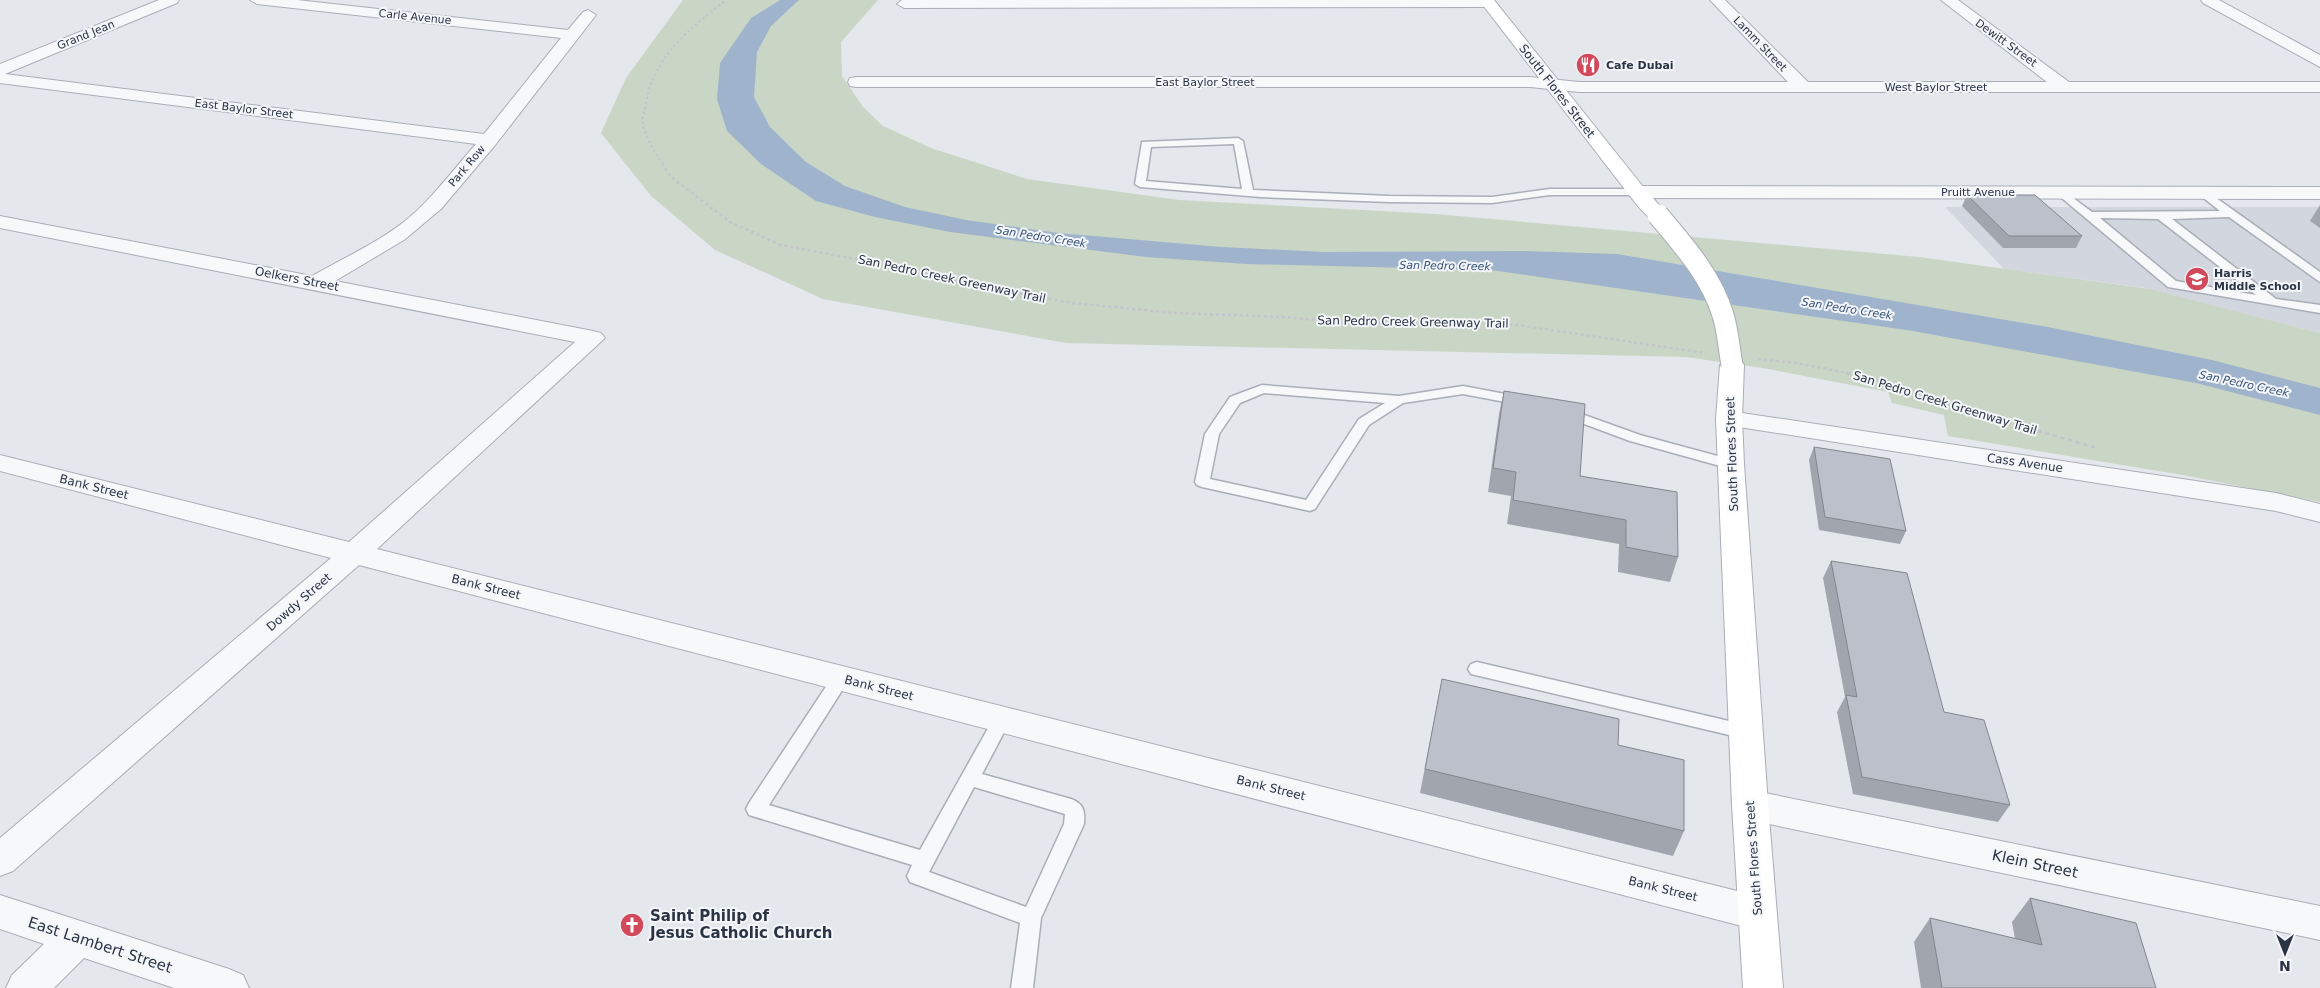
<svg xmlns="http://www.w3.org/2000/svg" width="2320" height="988" font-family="'DejaVu Sans',sans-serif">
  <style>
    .built { fill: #d2d6de }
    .green { fill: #c9d6c5 }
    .water { fill: #9fb4cc }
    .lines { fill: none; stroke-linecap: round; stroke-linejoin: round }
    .service-casing { stroke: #a9aeb7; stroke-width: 3 }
    .minor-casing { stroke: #a9aeb7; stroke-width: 2 }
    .secondary-casing { stroke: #a9aeb7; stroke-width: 2 }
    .path-far2 { stroke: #c2c5cb; stroke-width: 2; stroke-dasharray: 2.5 2.5; stroke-linecap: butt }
    .path-far1 { stroke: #c2c5cb; stroke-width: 2.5; stroke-dasharray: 3 3; stroke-linecap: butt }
    .path { stroke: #c2c5cb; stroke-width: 3; stroke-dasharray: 4 4; stroke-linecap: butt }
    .service { fill: #f7f8fa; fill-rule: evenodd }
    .minor { fill: #f7f8fa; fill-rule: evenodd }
    .secondary { fill: #fff; fill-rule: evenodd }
    .secondary-bridge-casing { stroke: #a9aeb7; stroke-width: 23; stroke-linecap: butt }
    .secondary-bridge { stroke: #fff; stroke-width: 21 }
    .wall { fill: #a1a5ae }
    .building { fill: #bbc0ca; stroke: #83868d }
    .labels { text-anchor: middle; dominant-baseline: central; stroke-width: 4; stroke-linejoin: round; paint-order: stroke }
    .far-street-label { font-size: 11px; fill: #2b3445; stroke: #f4f6f9 }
    .far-poi-label { font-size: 11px; font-weight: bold; fill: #2b3445; stroke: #f4f6f9; text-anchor: start }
    .far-water-label { font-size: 11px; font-style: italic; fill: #34527a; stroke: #f4f6f9 }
    .street-label { font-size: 12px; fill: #2b3445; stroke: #f4f6f9 }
    .near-street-label { font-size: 15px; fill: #2b3445; stroke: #f4f6f9 }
    .near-poi-label { font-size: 15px; font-weight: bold; fill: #2b3445; stroke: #f4f6f9; text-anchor: start }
  </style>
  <rect width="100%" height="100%" fill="#e4e7ec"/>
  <!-- built -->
  <path class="built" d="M1945,207h375v126l-174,-45 -142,-19z"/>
  <!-- green -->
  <path class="green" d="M683,0h195l-37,42 1,34 21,31 20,19 48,22 96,31 152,21 256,14 484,43 231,32 170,44v169l-132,-26 -240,-40 -4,-21 -52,-12 -4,-11 -125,-24 -77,-11 -620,-14 -243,-44 -108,-49 -64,-54 -50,-63 25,-55z"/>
  <!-- water -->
  <path class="water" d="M780,0h19l-28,26 -14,26 -3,45 16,30 36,35 39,24 60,21 61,13 92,13 164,14 102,5 201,-1 92,3 431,73 164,33 108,28v27l-124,-32 -283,-52 -422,-61 -245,-6 -100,-7 -196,-25 -75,-15 -59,-16 -55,-37 -34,-33 -10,-32 3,-36 31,-45z"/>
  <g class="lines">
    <!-- service casing -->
    <g class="service-casing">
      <g id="service">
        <path d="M1238,138l5,3 10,49 136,6 103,1 58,-8h87l5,3 -5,3h-87l-58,8 -103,-1 -129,-5 -120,-10 -5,-3 7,-42zM1234,144l8,45 -96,-8 5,-34z"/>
        <path d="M2061,189l31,23 128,-1 -24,-19 5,-3 4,1 115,82v10l-91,-65 -57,2 104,80 44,6v8l-152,-26 -111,-93 -1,-2zM2100,218l58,1 98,76 -80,-14z"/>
        <path d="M1262,385l137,11 64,-10 58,11 7,4 -7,4 -58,-11 -60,9 -34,22 -54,84 -5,2 -108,-24 -5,-2 -2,-3 10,-48 25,-37zM1264,393l121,10 -26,16 -53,81 -96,-21 9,-45 21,-31z"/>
        <path d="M1565,408l75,27 96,26 2,3 -7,5 -101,-28 -70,-26 -2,-3 2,-3z"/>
        <path d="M1477,662l269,63 6,2 3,5 -3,5 -6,2 -275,-65 -3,-5 3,-5z"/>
        <path d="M841,671l6,2 3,5 -81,127 151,45 76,-136 6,-2 6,2 3,5 -29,55 89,25c13,5 14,12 13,25l-43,94 -8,70h-22l9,-65 -110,-41 -3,-6 5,-11 -163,-50 -3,-6 3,-6 86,-130zM974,787l91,27 -1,10 -38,83 -97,-35z"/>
      </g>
    </g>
    <!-- minor casing -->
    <g class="minor-casing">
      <g id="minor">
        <path d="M159,0h20l-2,3 -172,71 479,60 77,-96 -304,-34 -7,-4h47l271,30 15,-18 5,-2 8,5 -100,129 -55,65 -37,31 -69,41 258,50 8,2 4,5 -228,211 1380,347 14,5 5,12 -5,12 -14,5 -1398,-365 -346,306 -13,5v-38l331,-280 -331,-87v-16l349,87 226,-200 -575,-114v-12l312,60c30,-17 65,-33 93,-55 27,-22 48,-51 71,-77l-476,-61v-19z"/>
        <path d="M902,0h591l2,3 -7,4 -584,1 -7,-4z"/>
        <path d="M1710,0h15l83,82h239l-106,-82h17l111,82h251v10h-741l-49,-5h-674l-6,-1 -2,-4 2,-4 6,-1h674l49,5h209z"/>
        <path d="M2201,0h18l101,55v12l-117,-64z"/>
        <path d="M1637,186l683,1v12l-683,-1 -7,-2 -3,-4 3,-4z"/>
        <path d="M1729,411l547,82 44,11v18l-44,-11 -556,-87 -4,-5 4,-5z"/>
        <path d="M1750,790l570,116v34l-570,-120 -13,-5 -5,-10 5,-10z"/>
        <path d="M0,895l229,74 14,6 6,13h-75l-90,-30 -30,30h-48l6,-13 32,-31 -44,-15z"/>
      </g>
    </g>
    <!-- secondary casing -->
    <g class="secondary-casing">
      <g id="secondary">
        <path d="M1479,0h15l150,188 24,27 -3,4c-17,4 -25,-11 -35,-23z"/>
        <path d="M1732,358l9,2 3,5 -2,54 2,45 24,341 15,183h-40l-11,-183 -16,-386 4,-54 3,-5z"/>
      </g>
    </g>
    <!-- path-far2 -->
    <path class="path-far2" d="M663,164c-8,-11 -18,-27 -20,-41 -1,-6 2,-14 3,-19 7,-48 45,-76 80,-104"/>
    <!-- path-far1 -->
    <g class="path-far1">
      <path d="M662,163l9,14 59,45 51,23 107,20 79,19 105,19 102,10 112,4 57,6 107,-1 68,3 187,28"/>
      <path d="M1758,359l39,4 55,11"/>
    </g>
    <!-- path -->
    <path class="path" d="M1846,373l25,5 112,37 114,33"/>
    <!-- service -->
    <use href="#service" class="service"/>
    <!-- minor -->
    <use href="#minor" class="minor"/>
    <!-- secondary -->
    <use href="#secondary" class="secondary"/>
    <!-- secondary-bridge casing -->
    <g class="secondary-bridge-casing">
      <path id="secondary-bridge" d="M1658,215c26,31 53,61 65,100 5,16 6,34 9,50"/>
    </g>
    <!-- secondary-bridge -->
    <use href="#secondary-bridge" class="secondary-bridge"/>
  </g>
  <!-- wall -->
  <g class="wall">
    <path d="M1967,195l115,41 -6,12h-73l-41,-42z"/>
    <path d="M2320,205v23l-10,-7z"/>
    <path d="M1504,391l76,85 98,81 -8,25 -52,-10 1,-28 -112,-20 4,-28 -23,-4 11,-78z"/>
    <path d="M1814,447l92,84 -6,13 -81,-14 -10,-70z"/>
    <path d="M1831,561l113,151 66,93 -12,17 -145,-28 -16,-82 8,-15 -22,-119z"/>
    <path d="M1442,679l176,66 66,86 -11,25 -253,-63z"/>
    <path d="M2030,898l126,90h-235l-7,-46 16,-24 85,21 -3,-17z"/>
  </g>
  <!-- building -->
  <g class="building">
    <path d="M1967,195h68l47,41h-73z"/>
    <path d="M1504,391l81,13 -5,72 97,16 1,65 -52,-10v-27l-113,-20 3,-28 -23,-4z"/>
    <path d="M1814,447l76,12 16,72 -81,-14z"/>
    <path d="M1831,561l76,12 37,139 40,8 26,85 -148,-28 -16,-82 11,2z"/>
    <path d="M1442,679l177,40 -1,26 66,15v71l-259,-62z"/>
    <path d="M2030,898l106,25 20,65h-214l-12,-70 112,27z"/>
  </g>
  <!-- icons -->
  <defs>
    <g id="restaurant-disc" transform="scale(1.25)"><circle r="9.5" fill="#d1495b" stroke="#f4f6f9"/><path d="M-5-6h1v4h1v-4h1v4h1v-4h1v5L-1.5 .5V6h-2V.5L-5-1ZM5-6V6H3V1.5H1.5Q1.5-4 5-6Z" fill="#fff"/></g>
    <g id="school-disc" transform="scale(1.25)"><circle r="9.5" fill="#d1495b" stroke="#f4f6f9"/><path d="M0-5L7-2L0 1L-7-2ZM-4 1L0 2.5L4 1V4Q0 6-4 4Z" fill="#fff"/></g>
    <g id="church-disc" transform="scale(1.25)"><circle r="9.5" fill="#d1495b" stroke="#f4f6f9"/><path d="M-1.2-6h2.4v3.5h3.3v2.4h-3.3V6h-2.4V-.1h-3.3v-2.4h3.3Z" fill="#fff"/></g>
  </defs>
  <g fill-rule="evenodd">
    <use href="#restaurant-disc" x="1588" y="65"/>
    <use href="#school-disc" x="2197" y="279"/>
    <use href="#church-disc" x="632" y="925"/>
  </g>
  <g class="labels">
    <!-- far-street labels -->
    <g class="far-street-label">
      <text transform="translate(415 17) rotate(6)">Carle Avenue</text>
      <text transform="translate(86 35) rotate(-22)">Grand Jean</text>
      <text transform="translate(2006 43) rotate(36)">Dewitt Street</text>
      <text transform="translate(1760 44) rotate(46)">Lamm Street</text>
      <text x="1205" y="82">East Baylor Street</text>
      <text x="1936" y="87">West Baylor Street</text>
      <text transform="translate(244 109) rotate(7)">East Baylor Street</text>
      <text transform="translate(467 166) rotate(-50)">Park Row</text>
      <text x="1978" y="192">Pruitt Avenue</text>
    </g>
    <!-- far-poi labels -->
    <g class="far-poi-label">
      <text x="1606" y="65">Cafe Dubai</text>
      <text x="2214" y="273">Harris<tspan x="2214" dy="13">Middle School</tspan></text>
    </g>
    <!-- far-water labels -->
    <g class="far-water-label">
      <text transform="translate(1041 237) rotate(9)">San Pedro Creek</text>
      <text transform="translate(1445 266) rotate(1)">San Pedro Creek</text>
      <text transform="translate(1847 309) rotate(9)">San Pedro Creek</text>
      <text transform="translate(2244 384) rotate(12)">San Pedro Creek</text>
    </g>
    <!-- street labels -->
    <g class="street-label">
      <text transform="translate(1557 91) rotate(52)">South Flores Street</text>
      <text transform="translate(297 279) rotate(11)">Oelkers Street</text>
      <text transform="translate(952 279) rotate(12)">San Pedro Creek Greenway Trail</text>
      <text transform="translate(1413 322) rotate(1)">San Pedro Creek Greenway Trail</text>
      <text transform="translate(1945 403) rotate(17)">San Pedro Creek Greenway Trail</text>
      <text transform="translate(1732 454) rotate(-92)">South Flores Street</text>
      <text transform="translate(2025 463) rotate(8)">Cass Avenue</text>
      <text transform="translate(94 487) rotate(14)">Bank Street</text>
      <text transform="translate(486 587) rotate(14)">Bank Street</text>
      <text transform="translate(299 602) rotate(-41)">Dowdy Street</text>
      <text transform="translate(879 688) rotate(14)">Bank Street</text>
      <text transform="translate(1271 788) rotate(14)">Bank Street</text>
      <text transform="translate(1754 858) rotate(-94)">South Flores Street</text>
      <text transform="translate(1663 889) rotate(14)">Bank Street</text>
    </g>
    <!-- near-street labels -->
    <g class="near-street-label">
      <text transform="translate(2035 864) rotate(12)">Klein Street</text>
      <text transform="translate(100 945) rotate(18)">East Lambert Street</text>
    </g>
    <!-- near-poi labels -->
    <g class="near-poi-label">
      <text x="650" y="916">Saint Philip of<tspan x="650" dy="17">Jesus Catholic Church</tspan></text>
    </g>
  </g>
  <!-- north arrow -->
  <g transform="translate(2285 953) rotate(180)" stroke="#f4f6f9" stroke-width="4" paint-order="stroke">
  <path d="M0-4L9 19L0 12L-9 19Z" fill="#2b3445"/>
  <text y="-8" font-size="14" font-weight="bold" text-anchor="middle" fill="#2b3445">N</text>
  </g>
</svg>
